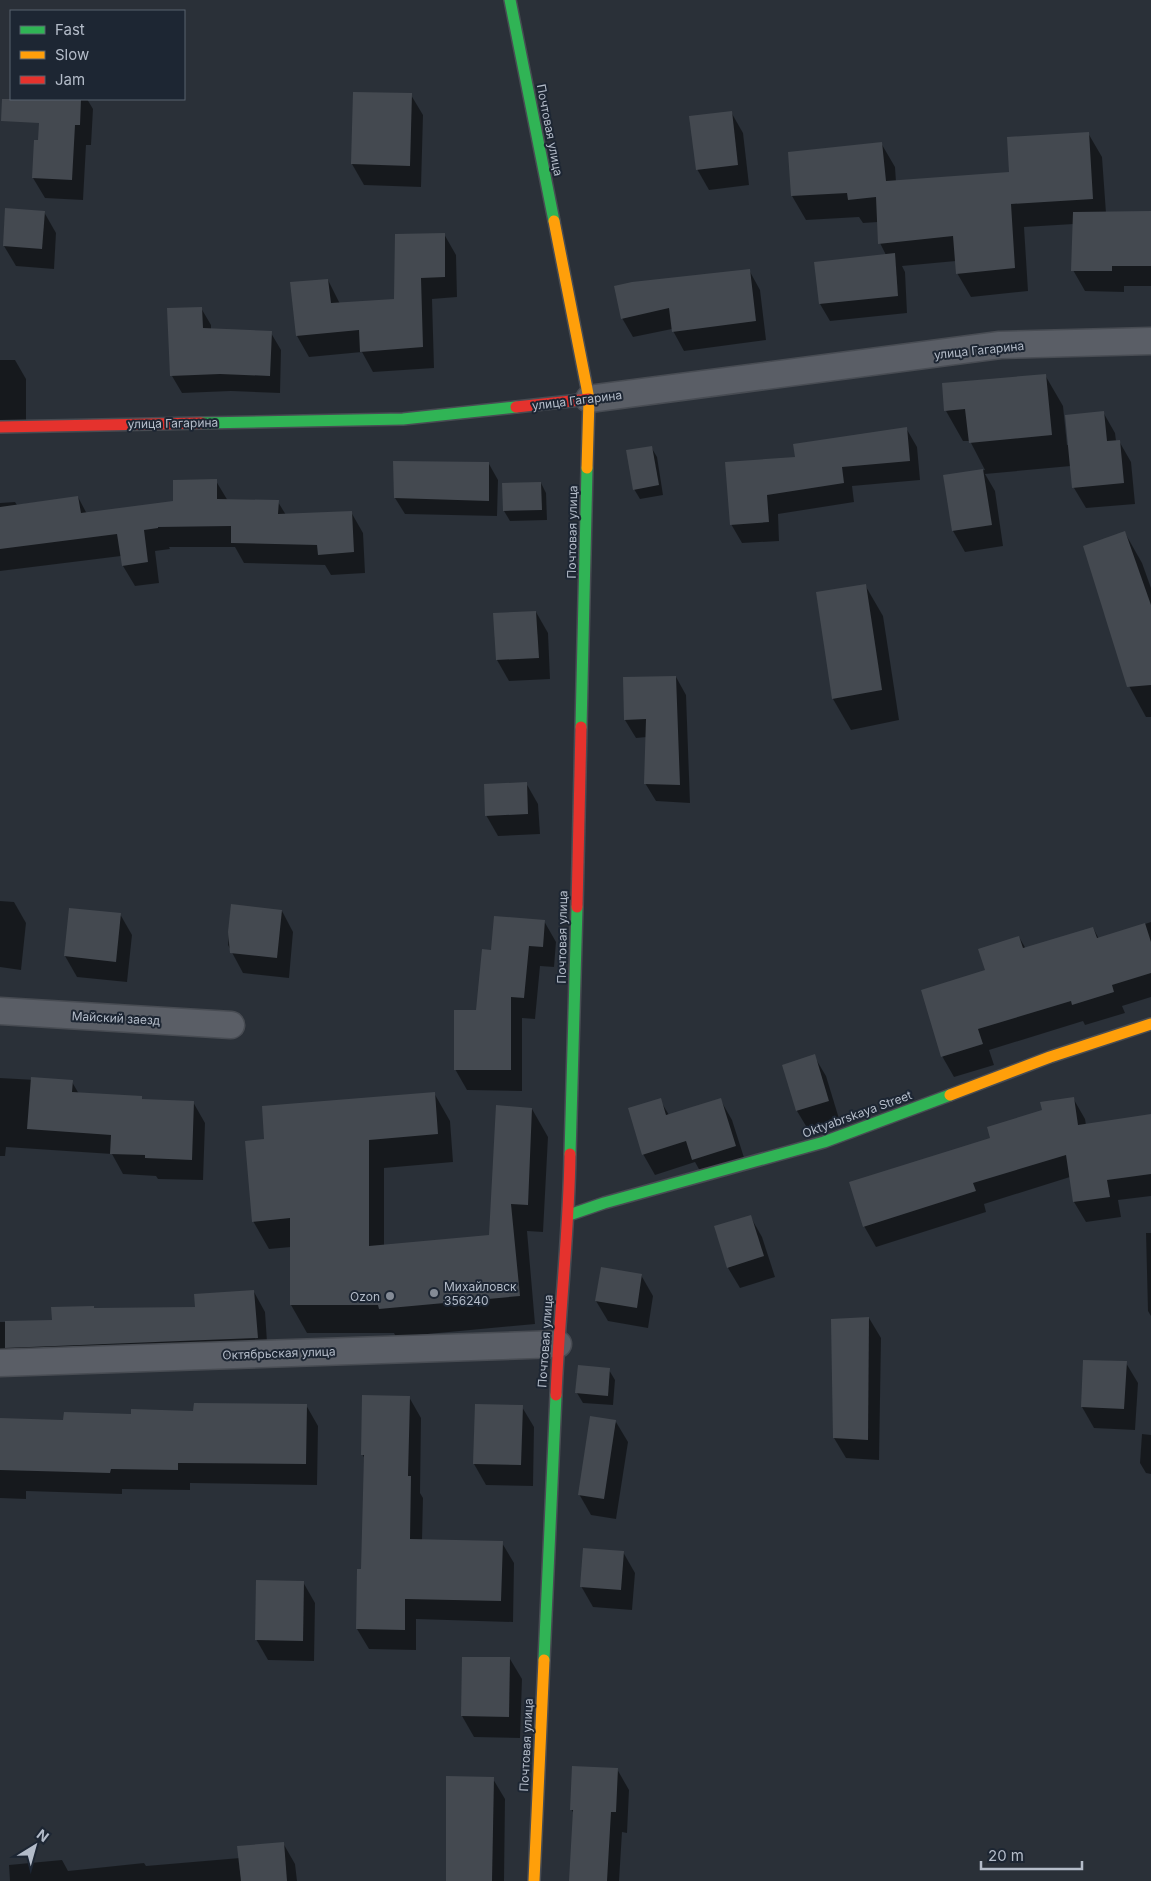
<svg xmlns="http://www.w3.org/2000/svg" width="1151" height="1881" font-family="Inter,sans-serif">
  <style>
    .shadow { fill: #0007 }
    .building { fill: #444950 }
    .lines { fill: none; stroke-linecap: round; stroke-linejoin: round }
    .street-casing { stroke: #484c53; stroke-width: 29 }
    .fast-casing { stroke: #484c53; stroke-width: 14 }
    .slow-casing { stroke: #484c53; stroke-width: 14 }
    .jam-casing { stroke: #484c53; stroke-width: 14 }
    .street { stroke: #5a5e66; stroke-width: 26 }
    .fast { stroke: #30b455; stroke-width: 11 }
    .slow { stroke: #ff9f0a; stroke-width: 11 }
    .jam { stroke: #e5322d; stroke-width: 11 }
    .poi-dot { fill: #848b96; stroke: #1d2633; stroke-width: 2 }
    .labels { text-anchor: middle; dominant-baseline: central; stroke-width: 4; stroke-linejoin: round; paint-order: stroke }
    .street-label { font-size: 12px; fill: #b4bcc9; stroke: #1d2633 }
    .poi-label { font-size: 12px; fill: #b4bcc9; stroke: #1d2633; text-anchor: start }
  </style>
  <rect width="100%" height="100%" fill="#2a3038"/>
  <!-- shadow -->
  <g class="shadow">
    <path d="M65,10l25,1h-25z"/>
    <path d="M411,95l12,20 -2,72 -57,-2 -12,-21z"/>
    <path d="M42,99h45l6,10 -2,36h-5l-3,55 -38,-2 -12,-20 7,-36z"/>
    <path d="M731,112l12,21 6,52 -40,5 -12,-21z"/>
    <path d="M1088,133l14,24 4,56 45,-1v74h-27v6l-39,-1 -12,-21 1,-46 -50,3 4,64 -57,6 -14,-24 -1,-12 -54,5 3,6 2,41 -77,8 -10,-17 66,-49 -6,-12 -2,-21 -15,1 -4,-6 -53,3 -14,-24 89,-53 14,24 1,15 115,-9z"/>
    <path d="M44,212l12,21 -2,36 -38,-3 -12,-20z"/>
    <path d="M444,234l12,21 1,42 -25,2 2,69 -61,4 -11,-20 -53,5 -12,-21 31,-56 12,24 55,-4z"/>
    <path d="M749,270l11,20 6,50 -82,11 -12,-22 -39,8 -11,-19z"/>
    <path d="M201,308l10,17v5l60,3 10,17 -1,43 -49,-2 -49,2 -10,-17z"/>
    <path d="M0,360h15l11,19v44l-26,-1z"/>
    <path d="M1045,375l18,31 4,39h2l34,-33 12,21 1,8h3l12,21 4,42 -49,4 -12,-20 -3,-22 -86,8 10,17 8,55 -38,6 -12,-21 -9,-55 41,-6 -15,-29h-7l-17,-30z"/>
    <path d="M906,428l11,19 3,33 -68,6 2,16 -76,12 1,27 -37,2 -11,-19 65,-66z"/>
    <path d="M651,447l6,10 6,38 -23,4 -6,-10z"/>
    <path d="M489,464l9,16 -1,36 -92,-2 -10,-16z"/>
    <path d="M216,481l12,20 50,1 8,13 65,-3 12,21 2,40 -34,2 -6,-10 -81,-2 -9,-16h-66l1,2 -15,2 4,32 -24,3 -12,-20 -2,-10 -121,15v-68l15,-1 2,3 61,-8 9,17 87,-11z"/>
    <path d="M541,483l5,10 1,27 -37,1 -6,-10v-26z"/>
    <path d="M1125,533l17,30 9,25v129h-5l-17,-31z"/>
    <path d="M865,585l18,31 16,104 -48,10 -18,-31 -15,-106z"/>
    <path d="M536,612l12,21 2,46 -41,2 -12,-21 -3,-45z"/>
    <path d="M676,677l10,18 4,108 -34,-2 -11,-18 2,-46 -11,1 -11,-18z"/>
    <path d="M526,783l12,21 2,30 -42,2 -12,-21z"/>
    <path d="M0,901l14,1 12,21 -5,47 -21,-3z"/>
    <path d="M232,906l50,5 11,21 -4,46 -46,-5 -15,-28z"/>
    <path d="M120,914l12,21 -5,47 -50,-5 -12,-21z"/>
    <path d="M544,921l12,21 -2,25 -14,-1 -5,53 -13,-1v73l-55,-1 -12,-21 22,-58 16,-60z"/>
    <path d="M1151,922v75l-29,9 3,7 -40,12 -2,-4 -94,29 5,15 -40,12 -12,-21 45,-85 32,-34 7,12 67,-21 6,11z"/>
    <path d="M814,1056l12,20 14,46 -31,9 -12,-20 -13,-46z"/>
    <path d="M0,1078l72,4 7,12 62,3 2,3 50,2 12,21 -2,57 -45,-1 -2,-3 -33,-2 -11,-20 -106,-7 -1,9h-5z"/>
    <path d="M434,1093l16,28 3,41 -69,6v78l106,-10 42,-127 16,28 -5,95 -16,-1 8,93 -139,13 -2,-4h-87l-16,-28v-58l-22,2 -16,-28 13,-81z"/>
    <path d="M1073,1098l12,21 1,6 65,-9v80l-33,4 3,17 -35,5 -12,-20 -4,-25 -86,27 2,8 -110,35 -12,-21 128,-88 51,-27z"/>
    <path d="M720,1099l12,21 15,47 -42,13 -10,-18 -40,13 -12,-21 17,-54 9,15z"/>
    <path d="M750,1216l12,21 13,40 -35,11 -12,-20z"/>
    <path d="M1146,1233h5v83l-3,-5z"/>
    <path d="M641,1275l12,21 -5,32 -40,-7 -12,-20z"/>
    <path d="M254,1292l11,20 3,45 -268,16v-51h53l41,-12 102,-2z"/>
    <path d="M869,1318l12,20 -2,122 -33,-2 -12,-20z"/>
    <path d="M1126,1363l12,20 -3,47 -41,-2 -12,-21z"/>
    <path d="M609,1370l6,10 -2,25 -30,-2 -6,-10z"/>
    <path d="M409,1397l12,21 -1,75 3,5 -1,43 80,2 12,20 -1,59 -97,-3v31l-47,-1 -12,-20 5,-59 3,-111 -3,-5z"/>
    <path d="M306,1405l12,21 -1,59 -127,-2v7l-68,-1v5l-96,-3v8l-26,-1v-79l65,2 67,-6z"/>
    <path d="M522,1407l12,20 -1,59 -47,-1 -12,-21z"/>
    <path d="M616,1422l12,20 -12,77 -25,-4 -12,-21z"/>
    <path d="M1142,1434l9,1v39l-5,-1 -6,-10z"/>
    <path d="M623,1552l12,21 -3,37 -39,-3 -12,-21z"/>
    <path d="M303,1582l12,21 -1,58 -46,-1 -12,-21z"/>
    <path d="M463,1658l47,1 12,20 -2,59 -46,-1 -12,-21z"/>
    <path d="M617,1769l12,21 -2,43 -5,-1 -3,49h-48l3,-67 -3,-5z"/>
    <path d="M493,1779l12,20 -1,82h-57z"/>
    <path d="M283,1843l12,21 2,17h-288h1l-1,-16 53,-5 6,11 76,-8 2,3 94,-8z"/>
  </g>
  <!-- building -->
  <g class="building">
    <path d="M353,92l59,1 -2,73 -59,-2z"/>
    <path d="M2,99h79l-1,26h-5l-3,55 -40,-2 2,-38h4l1,-17 -38,-2z"/>
    <path d="M732,111l6,54 -42,5 -7,-54z"/>
    <path d="M1089,132l4,67 -82,5 4,64 -59,6 -3,-38 -75,8 -2,-47 -28,3 -1,-7 -56,3 -3,-44 94,-10 4,39 123,-9 -2,-35z"/>
    <path d="M5,208l40,3 -3,38 -39,-3z"/>
    <path d="M1151,211v55h-39v5h-41l2,-59z"/>
    <path d="M445,233v44l-24,1 2,69 -63,5 -1,-22 -63,6 -6,-54 38,-3 3,24 63,-4 1,-65z"/>
    <path d="M895,253l3,43 -79,8 -5,-42z"/>
    <path d="M750,269l6,52 -84,11 -3,-24 -48,11 -7,-33 18,-4z"/>
    <path d="M202,307l1,21 69,3 -2,45 -50,-2 -50,2 -3,-68z"/>
    <path d="M1046,374l6,61 -83,8 -4,-34 -21,2 -2,-28z"/>
    <path d="M1104,411l3,30 13,-1 4,43 -52,5 -7,-73z"/>
    <path d="M907,427l3,34 -68,6 2,16 -77,12 2,27 -39,3 -5,-63 70,-5 -2,-13z"/>
    <path d="M652,446l7,39 -26,5 -7,-40z"/>
    <path d="M393,461l96,1v39l-95,-3z"/>
    <path d="M983,469l9,56 -40,6 -9,-56z"/>
    <path d="M217,479v20l62,1 -1,14 74,-3 2,41 -36,3 -1,-10 -86,-2v-17l-73,1v1l-14,2 4,32 -26,4 -5,-32 -117,15v-42l78,-11 3,17 92,-12v-21z"/>
    <path d="M541,482l1,28 -39,1 -1,-28z"/>
    <path d="M1125,531l26,74v80l-24,2 -44,-141z"/>
    <path d="M866,584l16,106 -50,9 -16,-107z"/>
    <path d="M536,611l3,47 -43,2 -3,-47z"/>
    <path d="M676,676l4,109 -36,-1 2,-65 -22,1 -1,-43z"/>
    <path d="M527,782l1,32 -43,2 -1,-32z"/>
    <path d="M231,904l51,6 -5,48 -47,-5 -2,-21z"/>
    <path d="M69,908l52,5 -5,49 -52,-6z"/>
    <path d="M494,916l51,4 -2,27 -14,-1 -5,52 -13,-1v73h-57v-60h22l6,-61 9,1z"/>
    <path d="M1145,923l6,19v31l-39,12 2,7 -42,13 -1,-4 -93,28 5,15 -42,13 -20,-67 64,-20 -7,-21 41,-13 4,12 70,-21 4,11z"/>
    <path d="M815,1054l14,47 -33,10 -14,-46z"/>
    <path d="M31,1077l42,3 -1,12 70,4v3l52,2 -2,59 -47,-2v-3l-35,-1 1,-19 -84,-6z"/>
    <path d="M435,1092l3,42 -69,6v106l120,-11 7,-130 36,3 -4,97 -17,-1 9,92 -141,13 -1,-4h-88v-87l-38,4 -7,-81 19,-2 -2,-33z"/>
    <path d="M1074,1097l4,28 73,-11v60l-44,6 3,17 -37,5 -7,-47 -93,28 3,8 -113,36 -14,-45 141,-44 -3,-11 55,-17 -2,-8z"/>
    <path d="M661,1098l5,17 55,-17 15,48 -44,14 -6,-19 -44,14 -14,-47z"/>
    <path d="M751,1215l13,41 -37,12 -13,-42z"/>
    <path d="M601,1267l41,7 -5,34 -42,-7z"/>
    <path d="M254,1290l4,48 -253,10v-27l47,-1 -1,-13 43,-1v2l101,-1 -1,-13z"/>
    <path d="M869,1317l-1,123 -35,-2 -2,-119z"/>
    <path d="M1083,1360l44,1 -3,48 -43,-2z"/>
    <path d="M578,1365l32,3 -2,28 -33,-3z"/>
    <path d="M362,1395l48,1 -2,80h3l-1,63 93,2 -2,60 -96,-2v31l-49,-1 1,-60h4l3,-114h-3z"/>
    <path d="M194,1403l113,1 -1,60 -128,-1v7l-67,-1 -1,4 -110,-3v-52l63,2 1,-8 67,2v-5l62,2z"/>
    <path d="M475,1404l48,1 -2,60 -48,-1z"/>
    <path d="M590,1416l26,4 -12,79 -26,-4z"/>
    <path d="M583,1548l41,3 -3,39 -41,-3z"/>
    <path d="M256,1580l48,1 -1,60 -48,-1z"/>
    <path d="M462,1657h48l-1,60 -48,-1z"/>
    <path d="M572,1766l46,2 -2,44h-5l-4,69h-38l4,-71h-3z"/>
    <path d="M446,1776l48,1 -2,104h-46z"/>
    <path d="M284,1842l3,39h-46l-4,-35z"/>
  </g>
  <g class="lines">
    <!-- street casing -->
    <g class="street-casing">
      <g id="street">
        <path d="M589,399l411,-54 151,-4"/>
        <path d="M0,1011l231,14"/>
        <path d="M0,1363l558,-19"/>
      </g>
    </g>
    <!-- fast casing -->
    <g class="fast-casing">
      <g id="fast">
        <path d="M510,0l44,221"/>
        <path d="M202,423l201,-4 113,-12"/>
        <path d="M581,727l6,-259"/>
        <path d="M570,1154l7,-247"/>
        <path d="M569,1215l35,-12 220,-61 126,-47"/>
        <path d="M544,1660l12,-265"/>
      </g>
    </g>
    <!-- slow casing -->
    <g class="slow-casing">
      <g id="slow">
        <path d="M554,221l35,178 -2,69"/>
        <path d="M950,1095l100,-38 101,-33"/>
        <path d="M534,1881l10,-221"/>
      </g>
    </g>
    <!-- jam casing -->
    <g class="jam-casing">
      <g id="jam">
        <path d="M516,407l73,-8"/>
        <path d="M0,427l202,-4"/>
        <path d="M577,907l4,-180"/>
        <path d="M556,1395c3,-80 13,-160 14,-241"/>
      </g>
    </g>
    <!-- street -->
    <use href="#street" class="street"/>
    <!-- fast -->
    <use href="#fast" class="fast"/>
    <!-- slow -->
    <use href="#slow" class="slow"/>
    <!-- jam -->
    <use href="#jam" class="jam"/>
  </g>
  <!-- markers -->
  <g class="poi-dot">
    <circle cx="434" cy="1293" r="5"/>
    <circle cx="390" cy="1296" r="5"/>
  </g>
  <g class="labels">
    <!-- street labels -->
    <g class="street-label">
      <text transform="translate(550 130) rotate(79)">Почтовая улица</text>
      <text transform="translate(979 350) rotate(-6)">улица Гагарина</text>
      <text transform="translate(577 400) rotate(-7)">улица Гагарина</text>
      <text transform="translate(173 423) rotate(-1)">улица Гагарина</text>
      <text transform="translate(572 532) rotate(-89)">Почтовая улица</text>
      <text transform="translate(562 937) rotate(-89)">Почтовая улица</text>
      <text transform="translate(116 1018) rotate(3)">Майский заезд</text>
      <text transform="translate(857 1114) rotate(-20)">Oktyabrskaya Street</text>
      <text transform="translate(545 1341) rotate(-86)">Почтовая улица</text>
      <text transform="translate(279 1353) rotate(-2)">Октябрьская улица</text>
      <text transform="translate(526 1745) rotate(-87)">Почтовая улица</text>
    </g>
    <!-- poi labels -->
    <g class="poi-label">
      <text x="444" y="1286">Михайловск<tspan x="444" dy="14">356240</tspan></text>
      <text x="380" y="1296" text-anchor="end">Ozon</text>
    </g>
  </g>
  <!-- legend -->
  <rect x="10" y="10" width="175" height="90" fill="#1d2633" stroke="#59626f"/>
  <rect x="20" y="26" width="25" height="8" fill="#30b455" stroke="#59626f"/>
  <text x="55" y="35" font-size="15" fill="#b4bcc9">Fast</text>
  <rect x="20" y="51" width="25" height="8" fill="#ff9f0a" stroke="#59626f"/>
  <text x="55" y="60" font-size="15" fill="#b4bcc9">Slow</text>
  <rect x="20" y="76" width="25" height="8" fill="#e5322d" stroke="#59626f"/>
  <text x="55" y="85" font-size="15" fill="#b4bcc9">Jam</text>
  <!-- north arrow -->
  <g transform="translate(35 1846) rotate(37)" stroke="#1d2633" stroke-width="4" paint-order="stroke">
  <path d="M0-4L9 19L0 12L-9 19Z" fill="#b4bcc9"/>
  <text y="-8" font-size="14" font-weight="bold" text-anchor="middle" fill="#b4bcc9">N</text>
  </g>
  <!-- scale -->
  <path d="M981 1861v8h101v-8" fill="none" stroke="#b4bcc9" stroke-width="2.5"/>
  <text x="988" y="1861" font-size="15" fill="#b4bcc9" stroke="#1d2633" stroke-width="4" paint-order="stroke">20 m</text>
</svg>
